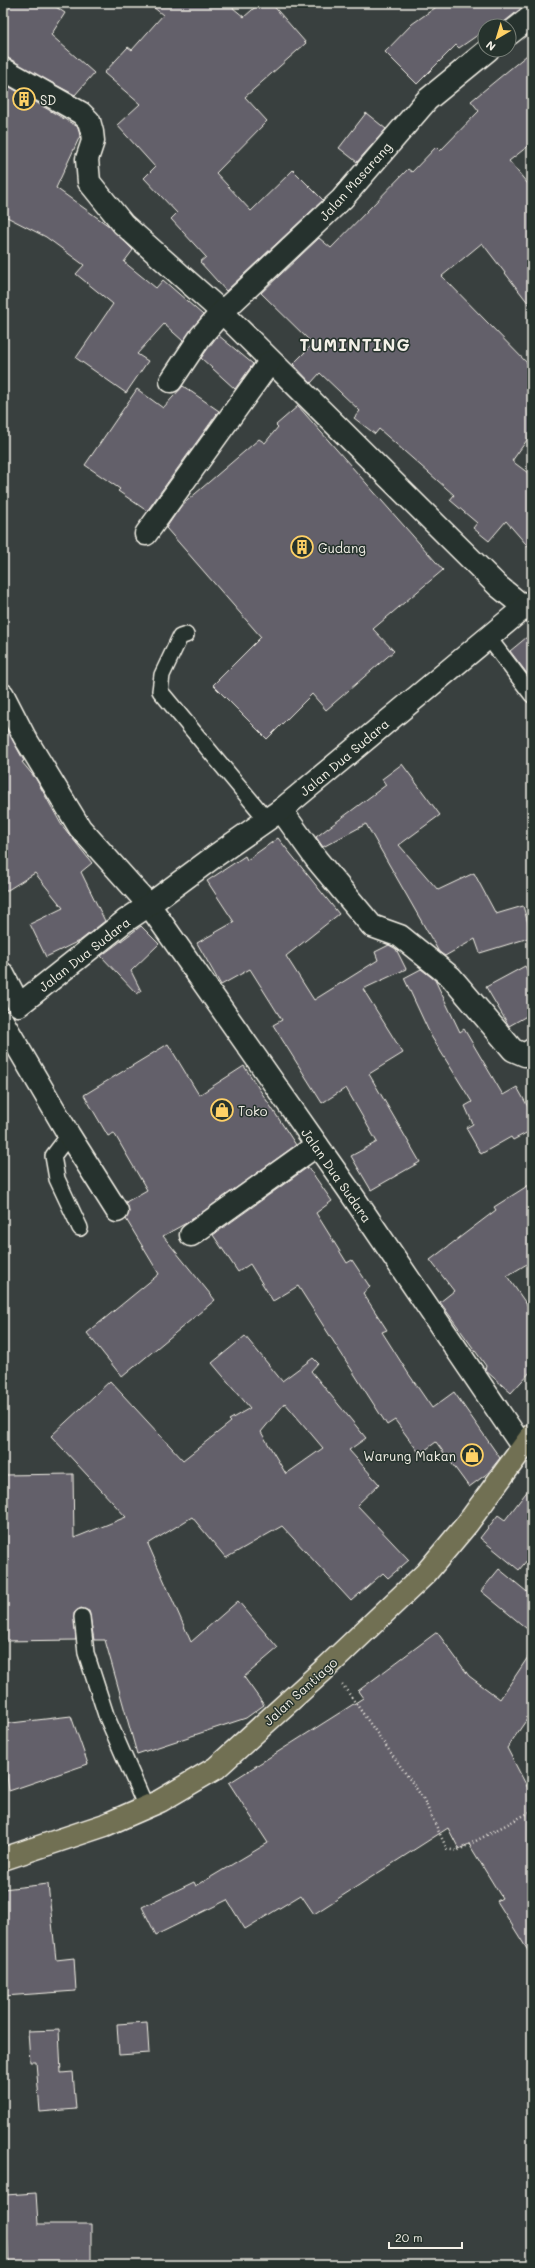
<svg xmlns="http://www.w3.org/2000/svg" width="535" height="2268" font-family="Mali,sans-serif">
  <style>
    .building { fill: #64606a; stroke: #f4f1e8; fill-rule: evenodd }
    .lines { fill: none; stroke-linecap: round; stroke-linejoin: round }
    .lane-casing { stroke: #f4f1e8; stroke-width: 18 }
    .street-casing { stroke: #f4f1e8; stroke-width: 25 }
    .highway-casing { stroke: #f4f1e8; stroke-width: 25 }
    .path { stroke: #f4f1e8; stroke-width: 2.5; stroke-dasharray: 1 3; stroke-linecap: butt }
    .lane { stroke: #26332d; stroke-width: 15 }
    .street { stroke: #26332d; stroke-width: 22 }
    .highway { stroke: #716f52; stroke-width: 22 }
    .labels { text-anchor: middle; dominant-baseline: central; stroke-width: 3; stroke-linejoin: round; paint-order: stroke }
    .poi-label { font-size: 13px; fill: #f4f1e8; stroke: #26332d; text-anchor: start }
    .street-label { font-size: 13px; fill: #f4f1e8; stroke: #26332d }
    .district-label { font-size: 17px; font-weight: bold; letter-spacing: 1px; fill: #f4f1e8; stroke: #26332d }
  </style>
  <rect width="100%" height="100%" fill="#39403f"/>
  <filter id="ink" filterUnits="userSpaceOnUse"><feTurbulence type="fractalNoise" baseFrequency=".025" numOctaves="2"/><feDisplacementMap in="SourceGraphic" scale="8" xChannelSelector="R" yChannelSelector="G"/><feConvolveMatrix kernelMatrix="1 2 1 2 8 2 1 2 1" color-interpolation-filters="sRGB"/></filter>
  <g filter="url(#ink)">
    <!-- building -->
    <g class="building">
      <path d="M11,3h39l15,10 -14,22 43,38 -19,22 -72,-38v-42z"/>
      <path d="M148,3h79l17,14 16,-14h11l35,40 -61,54 22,24 -51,52 35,38 42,-41 30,30 -97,91 -26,-29 6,-5 -35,-38 6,-6 -33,-35 11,-11 -38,-42 23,-21 -36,-31 24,-26 4,3 31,-35z"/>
      <path d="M442,3h90v1l-8,2 -25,20h-14v4l-26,18 -3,-3 -39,39 -32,-32 27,-28z"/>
      <path d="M532,51v92l-23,18 23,28v119l-50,-65 -40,33 90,92v65l-20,28 20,15v75l-26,-30 -17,20 -16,-13 4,-5 -27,-23 4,-5 -75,-66 -4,5 -21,-16 6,-7 -40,-38 -9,10 -18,-19 20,-20 -52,-51 58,-55 12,10 77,-79 4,3 24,-25 4,4 39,-40 -8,-10z"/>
      <path d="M3,83l75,44 2,9 -24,52 53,38 24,24 -9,12 32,26 7,-8 40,35 -20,26 -19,-17 -27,30 11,7 -22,32 -50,-35 37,-54 -37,-30 8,-9 -38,-28 -43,-22z"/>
      <path d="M366,113l20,16 -29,33 -18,-14z"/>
      <path d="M218,335l35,29 -18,25 -34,-31z"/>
      <path d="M183,386l36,25 -72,100 -29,-20 2,-2 -35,-24 52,-76 26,19z"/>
      <path d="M298,406l145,164 -70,59 21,22 -68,59 -14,-16 -45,45 -54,-54 48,-48 -95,-109 15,-22 78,-67 6,4 13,-16 -2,-2z"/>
      <path d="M532,633v47l-22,-29z"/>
      <path d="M3,722l21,39 -2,1 14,17 25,45 31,39 -11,9 24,49 -24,19 -35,17 -16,-33 33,-16 -28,-35 -32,20z"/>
      <path d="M402,764l38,51 -41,30 39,45 36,-17 22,41 27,-8 9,31 -52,16 -5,-14 -30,17 -6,-4 -73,-128 -43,23 -7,-10 70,-52 -4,-6z"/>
      <path d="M278,838l61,76 -53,42 28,44 64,-40 -3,-8 14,-7 7,4 10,20 -43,20 40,64 -34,21 51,88 -49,28 -20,-34 26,-14 -31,-54 -24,15 -49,-78 9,-5 -32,-51 -29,16 -24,-42 37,-21 -27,-41 38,-25 2,4z"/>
      <path d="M141,926l18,18 -28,27 10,20 -4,3 -36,-38z"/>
      <path d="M525,966l7,13v34l-23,13 -23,-39z"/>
      <path d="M421,969l14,11 25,52 4,-3 39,66 14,-8 15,27v16l-19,10 -2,-3 -30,17 -15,-26 7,-4 -8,-18 7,-4 -41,-66 -27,-58z"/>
      <path d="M168,1044l31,51 45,-29 52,79 -106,76 -27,15 52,64 -93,77 -35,-44 72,-59 -33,-55 3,-8 -3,-9 21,-12 -33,-57 -6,3 -24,-41z"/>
      <path d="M308,1167l24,34 -16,12 31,50 5,-3 18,27 -7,6 24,37 -5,2 26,41 24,35 22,-16 46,66 -12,15 -19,14 -33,-45 -16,12 -25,-34 -8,5 -89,-139 -25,15 -23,-37 -12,8 -25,-37z"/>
      <path d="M532,1183v78l-25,15 25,36v58l-21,23 -26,-23 1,-4 -46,-64 14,-11 -24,-31 66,-50 -2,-3z"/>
      <path d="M245,1336l37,45 31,-23 5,5 -7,8 55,67 -17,12 30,34 -22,21 52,55 -21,18 -5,-5 -32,28 -69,-75 -56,32 -34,-41 -44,27 43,98 47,-41 40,47 -34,29 20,28 -18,13 -109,36 -32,-114h-11l-5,-29 -8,-3 -7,5 2,27 -73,1v-166l70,-1 1,64 52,-21 -75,-81 59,-55 73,79 48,-38 -2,-2 21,-12 -38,-45zM285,1403l38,45 -37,26 -25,-42z"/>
      <path d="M532,1485v69l-13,16 -39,-32 18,-23 7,5z"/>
      <path d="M499,1569l33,27v37l-51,-42z"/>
      <path d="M437,1632l32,44 31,23 32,-48v61l-25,36 25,48v161l-35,-56 5,-3 -33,-54 -10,5 -11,-21 -134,86 -13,-19 -56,34 -18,-29 -71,35 -14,-28 52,-25 2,4 72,-43 -39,-60 134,-85 -5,-7z"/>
      <path d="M71,1716l17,48 -79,27 -6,-45v-22z"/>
      <path d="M48,1884l8,76 18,-2 2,33 -72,5 -1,-107z"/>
      <path d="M147,2022l2,31 -30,2 -2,-31z"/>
      <path d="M59,2030l2,43 12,-1 3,37 -36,3 -4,-50h-6l-2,-31z"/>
      <path d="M36,2193l2,31h53v41h-82l-4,-70z"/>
    </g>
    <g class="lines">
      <!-- lane casing -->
      <g class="lane-casing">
        <g id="lane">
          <path d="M186,635l-6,2 -18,38 -2,16 107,129"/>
          <path d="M488,637l44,58"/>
          <path d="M69,1135l-16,21 4,23 23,49"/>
          <path d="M82,1617l4,36 20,62 40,92"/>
        </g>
      </g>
      <!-- street casing -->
      <g class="street-casing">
        <g id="street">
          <path d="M509,34l23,-18"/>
          <path d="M3,69l78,44 8,8 3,11 1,9 -6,18 2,23 34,42 99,88 276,274 26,21"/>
          <path d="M171,381l30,-45 21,-24 120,-113 85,-99 61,-50"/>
          <path d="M146,534l124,-172"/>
          <path d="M3,695l21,41 56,92 69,77 199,284 174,257"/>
          <path d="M281,810l36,50 55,66 28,10 51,41 62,73 12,5 7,-5"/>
          <path d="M3,974l16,31 106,-84 24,-16 66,-49 66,-46 251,-209"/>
          <path d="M3,1022l66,113 48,76"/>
          <path d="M191,1235l126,-90"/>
        </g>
      </g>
      <!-- highway casing -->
      <g class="highway-casing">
        <path id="highway" d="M3,1859l102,-34 55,-24 56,-33 112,-102 98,-93 41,-49 65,-89"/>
      </g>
      <!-- path -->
      <path class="path" d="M342,1684l81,114 24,51 10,2 75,-40"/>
      <!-- lane -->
      <use href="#lane" class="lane"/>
      <!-- street -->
      <use href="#street" class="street"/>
      <!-- highway -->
      <use href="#highway" class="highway"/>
    </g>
  </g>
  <!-- icons -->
  <defs>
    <g id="building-ring" transform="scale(1.15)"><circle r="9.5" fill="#26332d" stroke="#ffd166" stroke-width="1.5"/><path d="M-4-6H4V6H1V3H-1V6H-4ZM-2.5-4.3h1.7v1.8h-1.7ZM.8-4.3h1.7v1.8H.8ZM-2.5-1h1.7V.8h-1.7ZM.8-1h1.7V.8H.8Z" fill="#ffd166"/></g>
    <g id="shop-ring" transform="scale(1.15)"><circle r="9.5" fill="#26332d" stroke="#ffd166" stroke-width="1.5"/><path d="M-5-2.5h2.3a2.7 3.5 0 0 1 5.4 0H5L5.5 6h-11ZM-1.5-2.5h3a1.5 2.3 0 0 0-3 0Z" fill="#ffd166"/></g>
  </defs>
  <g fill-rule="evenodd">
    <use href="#building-ring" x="24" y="99"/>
    <use href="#building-ring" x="302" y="547"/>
    <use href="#shop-ring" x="222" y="1110"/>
    <use href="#shop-ring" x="472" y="1455"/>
  </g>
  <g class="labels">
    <!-- poi labels -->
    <g class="poi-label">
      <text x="40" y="99">SD</text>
      <text x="318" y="547">Gudang</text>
      <text x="238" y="1110">Toko</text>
      <text x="456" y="1455" text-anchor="end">Warung Makan</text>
    </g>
    <!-- street labels -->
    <g class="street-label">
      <text transform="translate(355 181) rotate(-48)">Jalan Masarang</text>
      <text transform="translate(344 757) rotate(-40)">Jalan Dua Sudara</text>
      <text transform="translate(84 954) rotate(-38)">Jalan Dua Sudara</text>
      <text transform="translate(337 1175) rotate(55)">Jalan Dua Sudara</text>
      <text transform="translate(300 1691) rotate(-42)">Jalan Santiago</text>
    </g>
    <!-- district labels -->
    <g class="district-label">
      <text x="355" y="344">TUMINTING</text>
    </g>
  </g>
  <!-- margin -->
  <rect width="535" height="2268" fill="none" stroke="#26332d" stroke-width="16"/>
  <rect x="8" y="8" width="519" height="2252" fill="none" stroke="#f4f1e8" stroke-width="1.5" filter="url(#ink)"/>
  <!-- north arrow -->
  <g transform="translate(497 38) rotate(218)"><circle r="19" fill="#26332d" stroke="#787f78"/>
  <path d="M0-3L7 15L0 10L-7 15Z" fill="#ffd166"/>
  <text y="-6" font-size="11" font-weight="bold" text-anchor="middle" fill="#f4f1e8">N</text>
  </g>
  <!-- scale -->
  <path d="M389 2242v6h73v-6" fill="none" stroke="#f4f1e8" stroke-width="2"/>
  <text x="395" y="2242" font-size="12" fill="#f4f1e8" stroke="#26332d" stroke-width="3" paint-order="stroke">20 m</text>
</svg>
